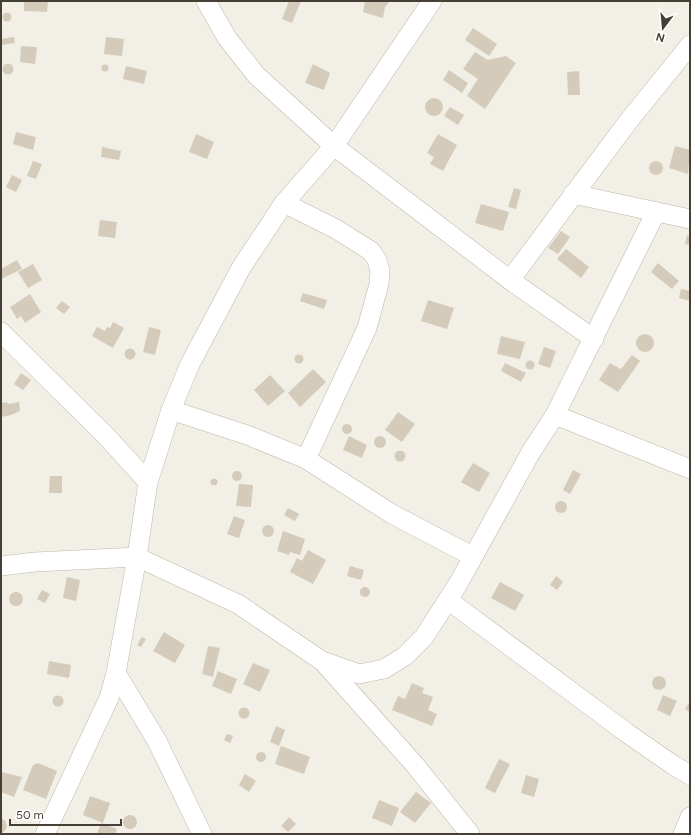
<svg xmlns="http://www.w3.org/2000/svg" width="691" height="835" font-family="Figtree,sans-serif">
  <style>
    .building { fill: #d4cbbb }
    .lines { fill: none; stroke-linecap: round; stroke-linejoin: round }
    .minor-casing { stroke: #beb7a8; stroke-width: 20 }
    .minor { stroke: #fff; stroke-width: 19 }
  </style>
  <rect width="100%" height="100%" fill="#f2efe6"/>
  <!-- building -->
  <g class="building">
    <path d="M24,1h24l-1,11 -23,-1z"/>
    <path d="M289,1h12l-9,22 -10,-4z"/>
    <path d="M365,1h25l-5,6 -2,11 -20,-6z"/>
    <circle cx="7" cy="17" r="4.5"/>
    <path d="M473,28l24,16 -8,12 -24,-16z"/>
    <path d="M14,37l1,6 -14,2v-6z"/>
    <path d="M106,37l18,2 -2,17 -18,-2z"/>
    <path d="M21,46l16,1 -2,17 -15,-2z"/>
    <path d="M475,52l13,8 18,-4 10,7 -31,46 -18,-13 11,-17 -15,-10z"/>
    <circle cx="8" cy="69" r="5.5"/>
    <path d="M313,64l17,9 -6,17 -19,-7z"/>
    <circle cx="105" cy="68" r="3.5"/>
    <path d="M126,66l21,5 -3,13 -21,-5z"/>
    <path d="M449,70l19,13 -6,10 -19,-13z"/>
    <path d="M579,71l1,24h-12l-1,-23z"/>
    <circle cx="434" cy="107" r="9"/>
    <path d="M450,107l14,8 -6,10 -14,-9z"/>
    <path d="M16,132l20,5 -3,13 -20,-6z"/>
    <path d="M196,134l18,8 -7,17 -18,-7z"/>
    <path d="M438,134l19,11 -14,26 -13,-7 4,-7 -7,-4z"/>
    <path d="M675,146l15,4 -2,24 -19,-6z"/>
    <path d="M102,147l19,4 -2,9 -18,-3z"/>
    <circle cx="656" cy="168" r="7"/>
    <path d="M33,161l9,3 -6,15 -9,-3z"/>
    <path d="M12,175l10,5 -6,12 -10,-5z"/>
    <path d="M514,188l7,2 -5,19 -8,-2z"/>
    <path d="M481,204l28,8 -6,19 -28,-8z"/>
    <path d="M100,220l17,2 -2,16 -17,-2z"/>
    <path d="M561,231l9,6 -12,17 -10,-6z"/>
    <path d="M687,235l3,1v9l-5,-1z"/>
    <path d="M566,249l23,18 -8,11 -24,-19z"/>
    <path d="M17,260l5,9 -21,10v-10z"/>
    <path d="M658,263l21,18 -7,8 -21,-17z"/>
    <path d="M33,264l9,16 -14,8 -10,-16z"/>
    <path d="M681,289l9,2v10l-11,-3z"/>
    <path d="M303,293l24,7 -3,9 -24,-8z"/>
    <path d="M30,294l11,18 -16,11 -4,-7 -4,3 -7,-12z"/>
    <path d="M428,300l26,8 -7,21 -26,-8z"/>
    <path d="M62,301l8,6 -6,7 -8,-6z"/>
    <path d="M113,322l11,6 -11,20 -21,-12 5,-9 8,4 2,-4 3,1z"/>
    <path d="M149,327l12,3 -6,25 -12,-3z"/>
    <circle cx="645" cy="343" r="9"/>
    <path d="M501,336l24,6 -5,17 -23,-5z"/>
    <path d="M544,347l12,4 -6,17 -12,-4z"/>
    <circle cx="130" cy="354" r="5.5"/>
    <circle cx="299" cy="359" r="4.5"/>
    <path d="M632,355l8,6 -22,31 -19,-12 11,-17 11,6z"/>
    <circle cx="530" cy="365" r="4.5"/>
    <path d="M505,363l21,10 -5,9 -20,-11z"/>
    <path d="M313,369l13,13 -26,25 -12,-14z"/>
    <path d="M21,373l10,7 -8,10 -9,-6z"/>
    <path d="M270,375l15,16 -17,15 -14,-16z"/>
    <path d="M7,402l1,2 11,-2 1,9 -9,4 -10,2v-14z"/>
    <path d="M398,412l17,12 -13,18 -17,-12z"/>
    <circle cx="347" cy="429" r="5"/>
    <circle cx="380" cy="442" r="6"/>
    <path d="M349,436l18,9 -5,13 -19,-8z"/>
    <circle cx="400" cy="456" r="5.5"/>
    <path d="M473,463l17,10 -11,19 -18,-10z"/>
    <path d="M573,470l8,4 -11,20 -7,-4z"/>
    <circle cx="237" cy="476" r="5"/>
    <path d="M50,476h12v17h-13z"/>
    <circle cx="214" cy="482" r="3.5"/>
    <path d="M239,484l14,1 -2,22 -15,-1z"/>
    <circle cx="561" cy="507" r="6"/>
    <path d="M288,508l11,6 -4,7 -11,-6z"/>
    <path d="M234,516l11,4 -6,18 -12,-4z"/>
    <circle cx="268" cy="531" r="6"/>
    <path d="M283,531l22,8 -5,16 -10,-3 -1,3 -12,-4z"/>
    <path d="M308,550l18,10 -13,24 -23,-12 7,-14 5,3z"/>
    <path d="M350,566l14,4 -3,10 -14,-4z"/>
    <path d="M556,576l7,6 -6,8 -7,-5z"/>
    <path d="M67,577l13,3 -4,21 -13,-3z"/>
    <path d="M500,582l24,13 -9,16 -24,-13z"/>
    <circle cx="365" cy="592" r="5"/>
    <path d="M42,590l8,4 -5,9 -8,-4z"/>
    <circle cx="16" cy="599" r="7"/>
    <path d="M164,632l21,13 -10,18 -22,-12z"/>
    <path d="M142,637l4,2 -5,8 -4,-2z"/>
    <path d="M208,646l12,2 -7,29 -11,-3z"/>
    <path d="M49,661l22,4 -2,13 -22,-4z"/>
    <path d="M253,663l17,7 -10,22 -17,-8z"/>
    <path d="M218,671l19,8 -6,15 -19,-8z"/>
    <circle cx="659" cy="683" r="7"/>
    <path d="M412,683l12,5 -2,5 11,4 -5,13 9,4 -5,12 -40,-16 6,-14 7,3z"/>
    <path d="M663,695l14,6 -7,15 -13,-6z"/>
    <circle cx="58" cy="701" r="5.5"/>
    <path d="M690,701v11l-5,-3z"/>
    <circle cx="244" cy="713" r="5.5"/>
    <path d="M276,726l9,4 -6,16 -9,-4z"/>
    <path d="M227,734l6,2 -3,7 -6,-3z"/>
    <path d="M281,746l29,11 -6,17 -29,-10z"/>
    <circle cx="261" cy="757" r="5"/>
    <path d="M499,759l11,5 -15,29 -10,-5z"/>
    <path d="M38,763l19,8 -11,28 -23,-9 10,-25z"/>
    <path d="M1,772l21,5 -8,20 -13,-5z"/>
    <path d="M245,774l11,7 -7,11 -10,-7z"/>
    <path d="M526,775l13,4 -5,18 -13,-4z"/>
    <path d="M416,792l15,11 -16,20 -15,-11z"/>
    <path d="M90,796l20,7 -7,20 -20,-8z"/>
    <path d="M379,800l20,8 -7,18 -20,-8z"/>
    <circle cx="130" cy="822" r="7"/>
    <path d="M289,817l7,7 -8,8 -7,-6z"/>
    <path d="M1,818l4,3 2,5 -2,5 -4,2z"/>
    <path d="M101,823l16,6 -2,5h-18z"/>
  </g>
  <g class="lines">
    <!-- minor casing -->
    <g class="minor-casing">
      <g id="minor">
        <path d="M432,1l-98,145 176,134 84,59"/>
        <path d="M573,194l117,25"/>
        <path d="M284,203l52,26 35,22 6,9 3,11 -1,13 -12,44 -61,131"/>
        <path d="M510,280l117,-157 63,-78"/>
        <path d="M1,332l106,105 41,45"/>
        <path d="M171,410l76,25 59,24 86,55 80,42"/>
        <path d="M555,415l135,54"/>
        <path d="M1,566l34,-4 102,-5 101,47 84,57 37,13 25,-5 21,-13 19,-19 34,-53 73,-132 24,-37 101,-203"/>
        <path d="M448,600l179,133 46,32 17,10"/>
        <path d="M325,664l90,101 55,69"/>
        <path d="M116,673l41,68 45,93"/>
        <path d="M45,834l64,-136 7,-25 21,-116 11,-75 23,-72 19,-46 51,-96 43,-65 50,-57 -78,-71 -29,-37 -21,-37"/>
        <path d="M683,834l7,-17"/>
      </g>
    </g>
    <!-- minor -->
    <use href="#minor" class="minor"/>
  </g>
  <!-- border -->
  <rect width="691" height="835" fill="none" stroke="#453f35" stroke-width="4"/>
  <!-- north arrow -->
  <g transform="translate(663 28) rotate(196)" stroke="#ffffff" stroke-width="3" paint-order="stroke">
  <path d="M0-3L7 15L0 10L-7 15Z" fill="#453f35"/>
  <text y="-6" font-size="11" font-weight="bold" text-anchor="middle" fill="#453f35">N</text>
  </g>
  <!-- scale -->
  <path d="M10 819v6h111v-6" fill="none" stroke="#453f35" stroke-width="2"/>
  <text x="16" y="819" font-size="12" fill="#453f35" stroke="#ffffff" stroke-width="3" paint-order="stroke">50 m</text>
</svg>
